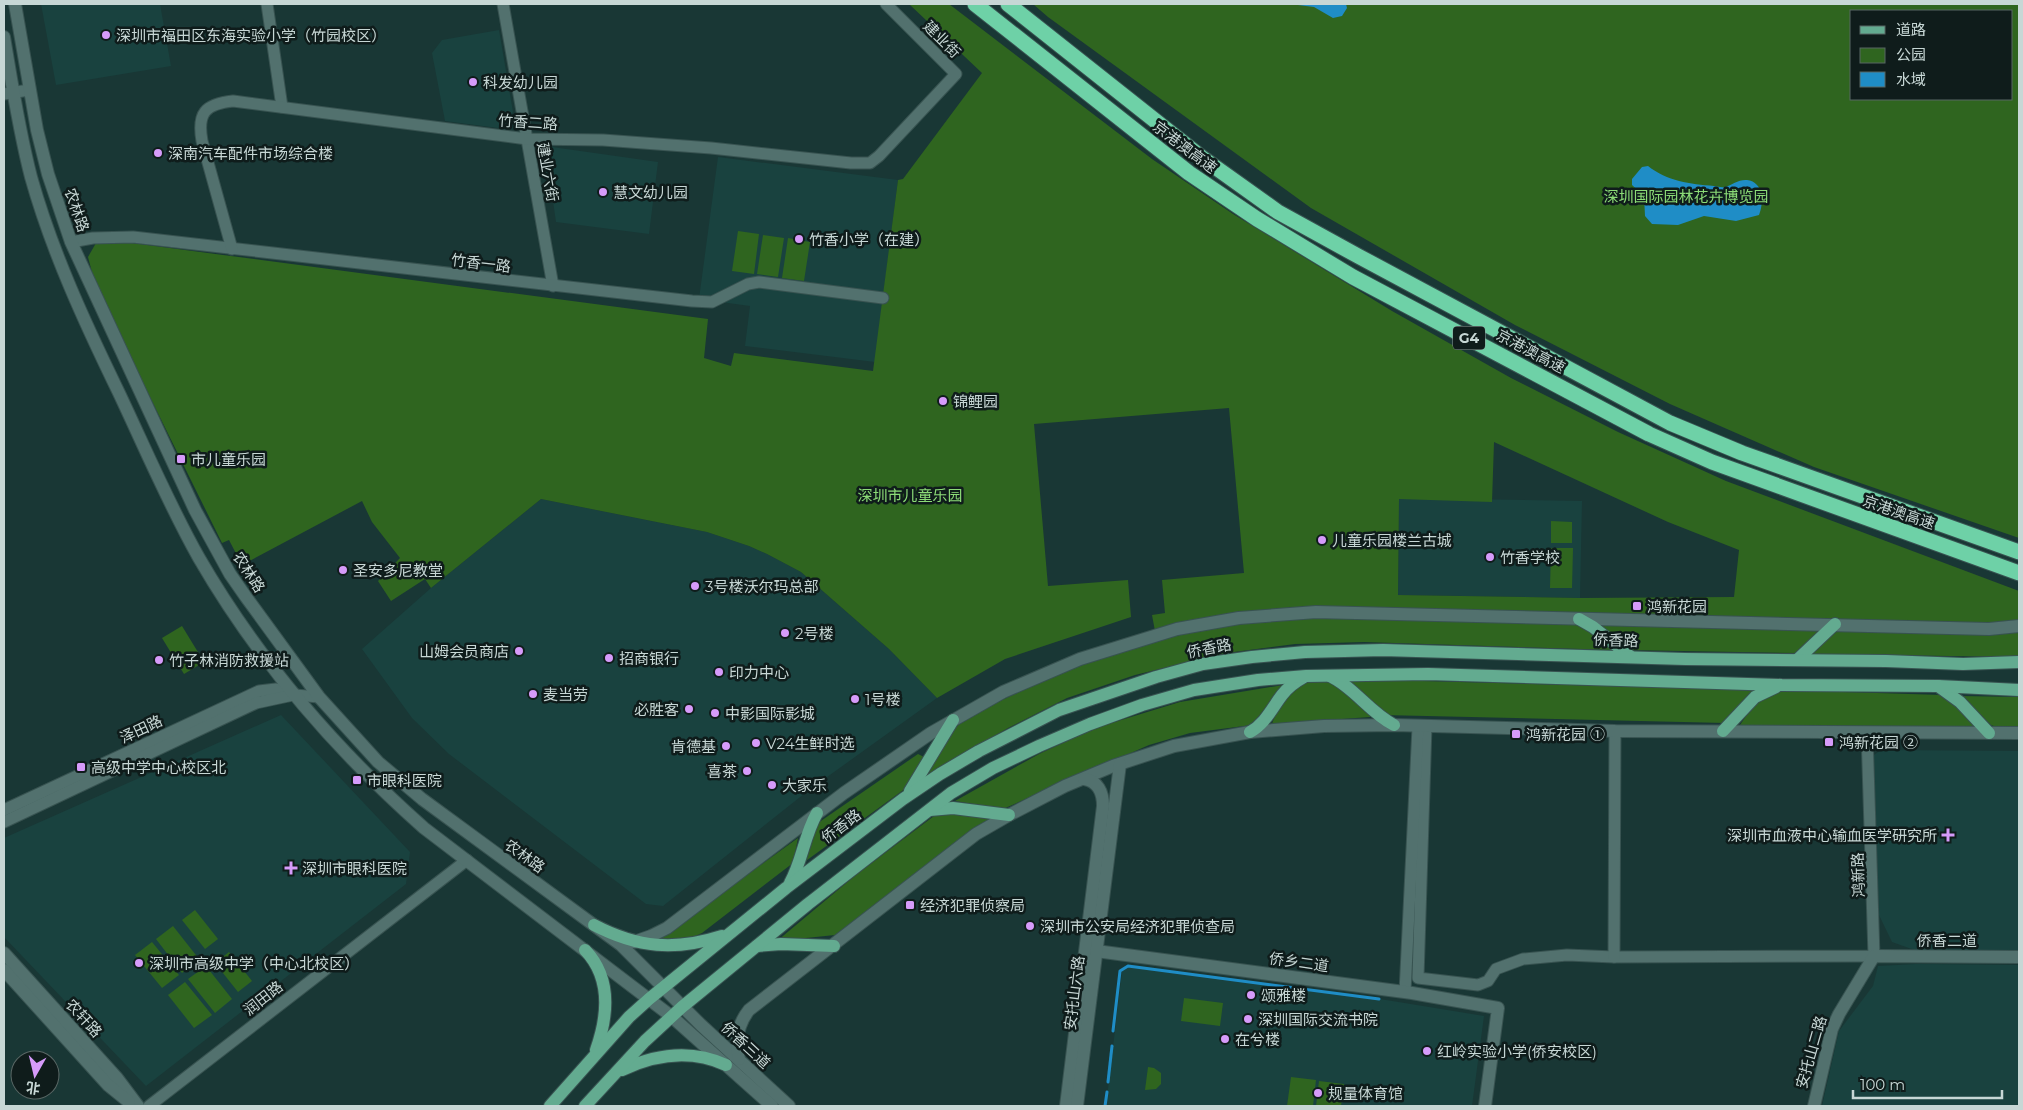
<svg xmlns="http://www.w3.org/2000/svg" width="2023" height="1110" font-family="Montserrat,'Noto Sans SC',sans-serif">
  <style>
    .built { fill: #19423f }
    .green { fill: #2f651f; fill-rule: evenodd }
    .water { fill: #1f8dc6 }
    .lines { fill: none; stroke-linecap: round; stroke-linejoin: round }
    .stream { stroke: #1f8dc6; stroke-width: 3 }
    .street-casing { stroke: #385351; stroke-width: 13 }
    .secondary-casing { stroke: #385351; stroke-width: 14 }
    .primary-casing { stroke: #385351; stroke-width: 14 }
    .highway-casing { stroke: #385351; stroke-width: 17 }
    .street { stroke: #52716e; stroke-width: 11 }
    .secondary { stroke: #52716e; stroke-width: 12 }
    .primary { stroke: #63ab90; stroke-width: 12 }
    .highway { stroke: #6ed1a7; stroke-width: 15 }
    .poi-dot { fill: #d69bfa; stroke: #0f1c1b; stroke-width: 2 }
    .labels { text-anchor: middle; dominant-baseline: central; stroke-width: 5; stroke-linejoin: round; paint-order: stroke }
    .shield { fill: #0f1c1b; stroke: #909f9d; stroke-width: 1 }
    .shield-label { font-size: 14px; font-weight: bold; fill: #c7d7d5 }
    .poi-label { font-size: 15px; fill: #c7d7d5; stroke: #0f1c1b; text-anchor: start }
    .street-label { font-size: 15px; fill: #c7d7d5; stroke: #0f1c1b }
    .park-label { font-size: 15px; fill: #8cdc77; stroke: #0f1c1b }
  </style>
  <rect width="100%" height="100%" fill="#193735"/>
  <!-- built -->
  <g class="built">
    <path d="M41,4h119l11,62 -115,19z"/>
    <path d="M499,30l14,82 -15,16 -53,-7 -13,-68 10,-13z"/>
    <path d="M545,146l113,16 -9,72 -93,-12z"/>
    <path d="M718,157l180,23 -23,182 -130,-16 5,-40 -51,-7z"/>
    <path d="M1399,498l183,3 -2,97 -182,-3z"/>
    <path d="M541,499l166,33 42,14 18,8 34,18 88,77 48,49 -128,92 -146,116 -17,-2 -197,-150 -37,-36 -50,-69 69,-61z"/>
    <path d="M281,715l129,137 -4,32 -260,202 -142,-149v-99z"/>
    <path d="M1881,750l138,1v202l-99,-1 -28,-10 -13,-27 -5,-160z"/>
    <path d="M1917,964l102,1v141h-197l17,-75 34,-45 5,-20z"/>
    <path d="M1128,967l252,32 104,17 -12,90h-366l16,-135z"/>
  </g>
  <!-- green -->
  <g class="green">
    <path d="M909,4h40l203,155 81,55 159,97 119,67 107,54 108,49 293,110v30l-43,2 -654,-14 -167,22 -3,-16 13,-2 -3,-33 82,-7 -15,-165 -195,16 14,162 80,-6 3,37 -126,42 -68,39 -48,-49 -88,-77 -34,-18 -18,-8 -42,-14 -166,-33 -110,89 -6,-9 -34,22 -13,-20 22,-23 -28,-36 -10,-21 -120,64 -13,-25 -7,3 -114,-231 -15,-36 -5,-19 8,-14h36l576,76 -4,39 27,8 3,-13 139,18 25,-191 5,-1 79,-106zM1494,442l174,80 71,28 -5,47 -154,1 -182,-3 1,-96 93,3z"/>
    <path d="M1033,4h986v534l-205,-71 -144,-63 -155,-79 -204,-117 -263,-191zM1852,11h160v88h-160z"/>
    <path d="M738,231l21,3 -5,40 -22,-3z"/>
    <path d="M763,235l21,3 -6,39 -21,-3z"/>
    <path d="M788,238l22,4 -6,39 -22,-3z"/>
    <path d="M1551,521l21,1v21h-21z"/>
    <path d="M1551,548h22l-1,40h-22z"/>
    <path d="M1323,617l253,4 31,23 5,6 -248,-8 -69,2 -69,9 -91,22 -68,23 -59,30 -80,47 22,-46 22,-15 90,-42 29,-12 89,-26 59,-10z"/>
    <path d="M1596,622l227,5 -26,26 -171,-3z"/>
    <path d="M182,626l22,36 -20,12 -22,-36z"/>
    <path d="M1837,627l182,3v27l-209,-3z"/>
    <path d="M1348,679l409,11 -24,21 -8,12 -343,-8z"/>
    <path d="M1333,681l38,34 -1,2 -98,7c3,-10 8,-16 13,-24 16,-22 22,-18 48,-19z"/>
    <path d="M1283,685l-31,40 -62,8 -41,12 -146,64 -48,-8 84,-47 56,-26 85,-26z"/>
    <path d="M1779,690l163,5 5,2 33,32 -240,-4 14,-21z"/>
    <path d="M1959,696l60,1v32l-20,-1 -8,-3z"/>
    <path d="M918,754l6,3 -11,26 -110,80 12,-38z"/>
    <path d="M945,811l46,7 -156,117 -58,6 80,-67 77,-58z"/>
    <path d="M798,838l-5,25 -91,70 -18,8 -31,-3 22,-11z"/>
    <path d="M195,910l23,29 -13,10 -23,-29z"/>
    <path d="M173,926l26,33 -17,14 -26,-34z"/>
    <path d="M152,942l27,33 -17,13 -27,-33z"/>
    <path d="M229,952l23,29 -14,11 -23,-29z"/>
    <path d="M206,966l26,33 -17,14 -27,-34z"/>
    <path d="M185,982l27,33 -18,13 -26,-33z"/>
    <path d="M1184,998l39,5 -3,23 -39,-5z"/>
    <path d="M1148,1067l6,1 7,5v11l-5,5 -11,1z"/>
    <path d="M1291,1077l25,3 -3,26h-26z"/>
    <path d="M1319,1081l25,3 -3,22h-25z"/>
  </g>
  <!-- water -->
  <g class="water">
    <path d="M1290,4h56l1,4 -5,8 -9,2 -19,-11z"/>
    <path d="M1648,166c19,15 42,18 66,20 4,0 7,2 11,1 7,-2 14,-8 22,-7 17,2 17,23 12,35l-23,6 -32,-5 -26,9 -26,-1 -7,-8 -1,-20 -12,-11v-6l10,-12z"/>
  </g>
  <g class="lines">
    <!-- stream -->
    <g class="stream">
      <path d="M1113,1031l7,-60 8,-5 251,33"/>
      <path d="M1108,1082l4,-36"/>
      <path d="M1105,1106l2,-14"/>
    </g>
    <!-- street casing -->
    <g class="street-casing">
      <g id="street">
        <path d="M267,4l15,103"/>
        <path d="M503,4l50,282"/>
        <path d="M4,94l25,-4"/>
        <path d="M71,242l22,-4 40,-1 559,64 20,1 36,-18 11,-2 124,16"/>
        <path d="M232,249l-30,-108c-5,-28 3,-37 31,-40l294,38 76,1 108,8 140,15h19l9,-7 77,-82 -70,-70"/>
        <path d="M1426,726l-8,252 60,7 10,-4 8,-12 27,-10 44,-4 47,2 260,-1 -7,-223"/>
        <path d="M4,810l255,-119 17,-2 19,6 24,2"/>
        <path d="M4,822l252,-119 37,-8"/>
        <path d="M1614,957l1,-226"/>
        <path d="M1405,992l13,-265"/>
        <path d="M149,1106l318,-246"/>
      </g>
    </g>
    <!-- secondary casing -->
    <g class="secondary-casing">
      <g id="secondary">
        <path d="M15,4l22,126 11,44 23,68 124,268 35,64 16,23 73,100 59,65 44,37 199,146 80,80 88,81"/>
        <path d="M4,37c8,47 15,94 27,140 21,75 54,146 88,216 26,55 50,112 80,165 59,102 137,192 225,270l247,188 101,90"/>
        <path d="M634,942l17,-6 16,-8 177,-135 87,-60 72,-41 77,-33 97,-30 62,-11 77,-6 673,17 30,-3"/>
        <path d="M1096,951l316,42 86,15 -13,98"/>
        <path d="M4,953l113,125 21,28"/>
        <path d="M4,970l104,115 21,17"/>
        <path d="M739,1059c-4,-18 -2,-34 10,-49l227,-176 33,-19 56,-29 48,-20 61,-20 76,-14 74,-6 70,-1 221,6 404,2"/>
        <path d="M1066,1106l37,-300c0,-14 -5,-25 -19,-27"/>
        <path d="M1077,1106l43,-342"/>
        <path d="M1814,1106l18,-77 7,-15 35,-58 145,1"/>
      </g>
    </g>
    <!-- primary casing -->
    <g class="primary-casing">
      <g id="primary">
        <path d="M1579,619l14,8 38,30"/>
        <path d="M1798,659l37,-35"/>
        <path d="M1330,676c25,12 39,36 64,49"/>
        <path d="M1938,686l22,16 29,31"/>
        <path d="M1723,731l32,-34 21,-10"/>
        <path d="M1250,732c15,-8 22,-24 32,-37 6,-8 13,-13 22,-18"/>
        <path d="M910,791l43,-71"/>
        <path d="M930,810l23,-2 56,7"/>
        <path d="M790,883c12,-21 14,-47 27,-70"/>
        <path d="M594,925c44,23 81,26 128,11"/>
        <path d="M757,946l24,-2 53,2"/>
        <path d="M585,950c27,28 23,66 11,100"/>
        <path d="M622,1070c34,-16 69,-21 104,-5"/>
        <path d="M550,1106l79,-89 20,-18 137,-111 117,-89 37,-25 39,-23 80,-41 97,-33 47,-13 49,-7 53,-5 78,-2 302,9 201,2 77,3 56,-2"/>
        <path d="M585,1106l60,-65 37,-34 126,-103 143,-111 42,-25 46,-22 51,-22 52,-19 52,-15 64,-10 48,-4 122,-2 354,11 156,1 81,4"/>
      </g>
    </g>
    <!-- highway casing -->
    <g class="highway-casing">
      <g id="highway">
        <path d="M975,4l214,169 68,46 96,58 296,157 63,28 307,111"/>
        <path d="M1008,4l193,153 77,55 80,44 312,167 72,30 277,99"/>
      </g>
    </g>
    <!-- street -->
    <use href="#street" class="street"/>
    <!-- secondary -->
    <use href="#secondary" class="secondary"/>
    <!-- primary -->
    <use href="#primary" class="primary"/>
    <!-- highway -->
    <use href="#highway" class="highway"/>
  </g>
  <!-- markers -->
  <g class="poi-dot">
    <circle cx="106" cy="35" r="5"/>
    <circle cx="473" cy="82" r="5"/>
    <circle cx="158" cy="153" r="5"/>
    <circle cx="603" cy="192" r="5"/>
    <circle cx="799" cy="239" r="5"/>
    <circle cx="943" cy="401" r="5"/>
    <rect x="176" y="454" width="10" height="10" rx="2.5"/>
    <circle cx="1322" cy="540" r="5"/>
    <circle cx="1490" cy="557" r="5"/>
    <circle cx="343" cy="570" r="5"/>
    <circle cx="695" cy="586" r="5"/>
    <rect x="1632" y="601" width="10" height="10" rx="2.5"/>
    <circle cx="785" cy="633" r="5"/>
    <circle cx="519" cy="651" r="5"/>
    <circle cx="609" cy="658" r="5"/>
    <circle cx="159" cy="660" r="5"/>
    <circle cx="719" cy="672" r="5"/>
    <circle cx="533" cy="694" r="5"/>
    <circle cx="855" cy="699" r="5"/>
    <circle cx="689" cy="709" r="5"/>
    <circle cx="715" cy="713" r="5"/>
    <rect x="1511" y="729" width="10" height="10" rx="2.5"/>
    <rect x="1824" y="737" width="10" height="10" rx="2.5"/>
    <circle cx="756" cy="743" r="5"/>
    <circle cx="726" cy="746" r="5"/>
    <rect x="76" y="762" width="10" height="10" rx="2.5"/>
    <circle cx="747" cy="771" r="5"/>
    <rect x="352" y="775" width="10" height="10" rx="2.5"/>
    <circle cx="772" cy="785" r="5"/>
    <path d="M1945.5 827.5h5v5h5v5h-5v5h-5v-5h-5v-5h5z"/>
    <path d="M288.5 860.5h5v5h5v5h-5v5h-5v-5h-5v-5h5z"/>
    <rect x="905" y="900" width="10" height="10" rx="2.5"/>
    <circle cx="1030" cy="926" r="5"/>
    <circle cx="139" cy="963" r="5"/>
    <circle cx="1251" cy="995" r="5"/>
    <circle cx="1248" cy="1019" r="5"/>
    <circle cx="1225" cy="1039" r="5"/>
    <circle cx="1427" cy="1051" r="5"/>
    <circle cx="1318" cy="1093" r="5"/>
  </g>
  <g class="labels">
    <!-- shield labels -->
    <rect class="shield" x="1453" y="326.5" width="32" height="23" rx="4"/>
    <g class="shield-label">
      <text x="1469" y="338">G4</text>
    </g>
    <!-- poi labels -->
    <g class="poi-label">
      <text x="116" y="35">深圳市福田区东海实验小学（竹园校区）</text>
      <text x="483" y="82">科发幼儿园</text>
      <text x="168" y="153">深南汽车配件市场综合楼</text>
      <text x="613" y="192">慧文幼儿园</text>
      <text x="809" y="239">竹香小学（在建）</text>
      <text x="953" y="401">锦鲤园</text>
      <text x="191" y="459">市儿童乐园</text>
      <text x="1332" y="540">儿童乐园楼兰古城</text>
      <text x="1500" y="557">竹香学校</text>
      <text x="353" y="570">圣安多尼教堂</text>
      <text x="705" y="586">3号楼沃尔玛总部</text>
      <text x="1647" y="606">鸿新花园</text>
      <text x="795" y="633">2号楼</text>
      <text x="509" y="651" text-anchor="end">山姆会员商店</text>
      <text x="619" y="658">招商银行</text>
      <text x="169" y="660">竹子林消防救援站</text>
      <text x="729" y="672">印力中心</text>
      <text x="543" y="694">麦当劳</text>
      <text x="865" y="699">1号楼</text>
      <text x="679" y="709" text-anchor="end">必胜客</text>
      <text x="725" y="713">中影国际影城</text>
      <text x="1526" y="734">鸿新花园 ①</text>
      <text x="1839" y="742">鸿新花园 ②</text>
      <text x="766" y="743">V24生鲜时选</text>
      <text x="716" y="746" text-anchor="end">肯德基</text>
      <text x="91" y="767">高级中学中心校区北</text>
      <text x="737" y="771" text-anchor="end">喜茶</text>
      <text x="367" y="780">市眼科医院</text>
      <text x="782" y="785">大家乐</text>
      <text x="1937" y="835" text-anchor="end">深圳市血液中心输血医学研究所</text>
      <text x="302" y="868">深圳市眼科医院</text>
      <text x="920" y="905">经济犯罪侦察局</text>
      <text x="1040" y="926">深圳市公安局经济犯罪侦查局</text>
      <text x="149" y="963">深圳市高级中学（中心北校区）</text>
      <text x="1261" y="995">颂雅楼</text>
      <text x="1258" y="1019">深圳国际交流书院</text>
      <text x="1235" y="1039">在兮楼</text>
      <text x="1437" y="1051">红岭实验小学(侨安校区)</text>
      <text x="1328" y="1093">规量体育馆</text>
    </g>
    <!-- street labels -->
    <g class="street-label">
      <text transform="translate(942 39) rotate(45)">建业街</text>
      <text transform="translate(528 122) rotate(4)">竹香二路</text>
      <text transform="translate(1185 147) rotate(37)">京港澳高速</text>
      <text transform="translate(548 172) rotate(80)">建业六街</text>
      <text transform="translate(77 210) rotate(71)">农林路</text>
      <text transform="translate(481 263) rotate(7)">竹香一路</text>
      <text transform="translate(1531 351) rotate(28)">京港澳高速</text>
      <text transform="translate(1899 512) rotate(19)">京港澳高速</text>
      <text transform="translate(249 572) rotate(57)">农林路</text>
      <text transform="translate(1616 640) rotate(2)">侨香路</text>
      <text transform="translate(1209 648) rotate(-11)">侨香路</text>
      <text transform="translate(141 729) rotate(-25)">泽田路</text>
      <text transform="translate(841 826) rotate(-37)">侨香路</text>
      <text transform="translate(525 856) rotate(36)">农林路</text>
      <text transform="translate(1858 875) rotate(-92)">鸿新路</text>
      <text x="1947" y="940">侨香二道</text>
      <text transform="translate(1299 962) rotate(8)">侨乡二道</text>
      <text transform="translate(1074 993) rotate(-83)">安托山六路</text>
      <text transform="translate(263 998) rotate(-38)">润田路</text>
      <text transform="translate(84 1018) rotate(48)">农轩路</text>
      <text transform="translate(746 1045) rotate(43)">侨香三道</text>
      <text transform="translate(1811 1052) rotate(-74)">安托山二路</text>
    </g>
    <!-- park labels -->
    <g class="park-label">
      <text x="1686" y="196">深圳国际园林花卉博览园</text>
      <text x="910" y="495">深圳市儿童乐园</text>
    </g>
  </g>
  <!-- border -->
  <rect width="2023" height="1110" fill="none" stroke="#c7d7d5" stroke-width="10"/>
  <!-- legend -->
  <rect x="1850" y="10" width="162" height="90" fill="#0f1c1b" stroke="#596765"/>
  <rect x="1860" y="26" width="25" height="8" fill="#63ab90" stroke="#596765"/>
  <text x="1896" y="35" font-size="15" fill="#c7d7d5">道路</text>
  <rect x="1860" y="48" width="25" height="15" fill="#2f651f" stroke="#596765"/>
  <text x="1896" y="60" font-size="15" fill="#c7d7d5">公园</text>
  <rect x="1860" y="72" width="25" height="15" fill="#1f8dc6" stroke="#596765"/>
  <text x="1896" y="85" font-size="15" fill="#c7d7d5">水域</text>
  <!-- north arrow -->
  <g transform="translate(35 1075) rotate(188)"><circle r="24" fill="#0f1c1b" stroke="#596765"/>
  <path d="M0-4L9 19L0 12L-9 19Z" fill="#d69bfa"/>
  <text y="-8" font-size="14" font-weight="bold" text-anchor="middle" fill="#c7d7d5">北</text>
  </g>
  <!-- scale -->
  <path d="M1853 1090v8h149v-8" fill="none" stroke="#c7d7d5" stroke-width="2.5"/>
  <text x="1860" y="1090" font-size="15" fill="#c7d7d5" stroke="#0f1c1b" stroke-width="4" paint-order="stroke">100 m</text>
</svg>
